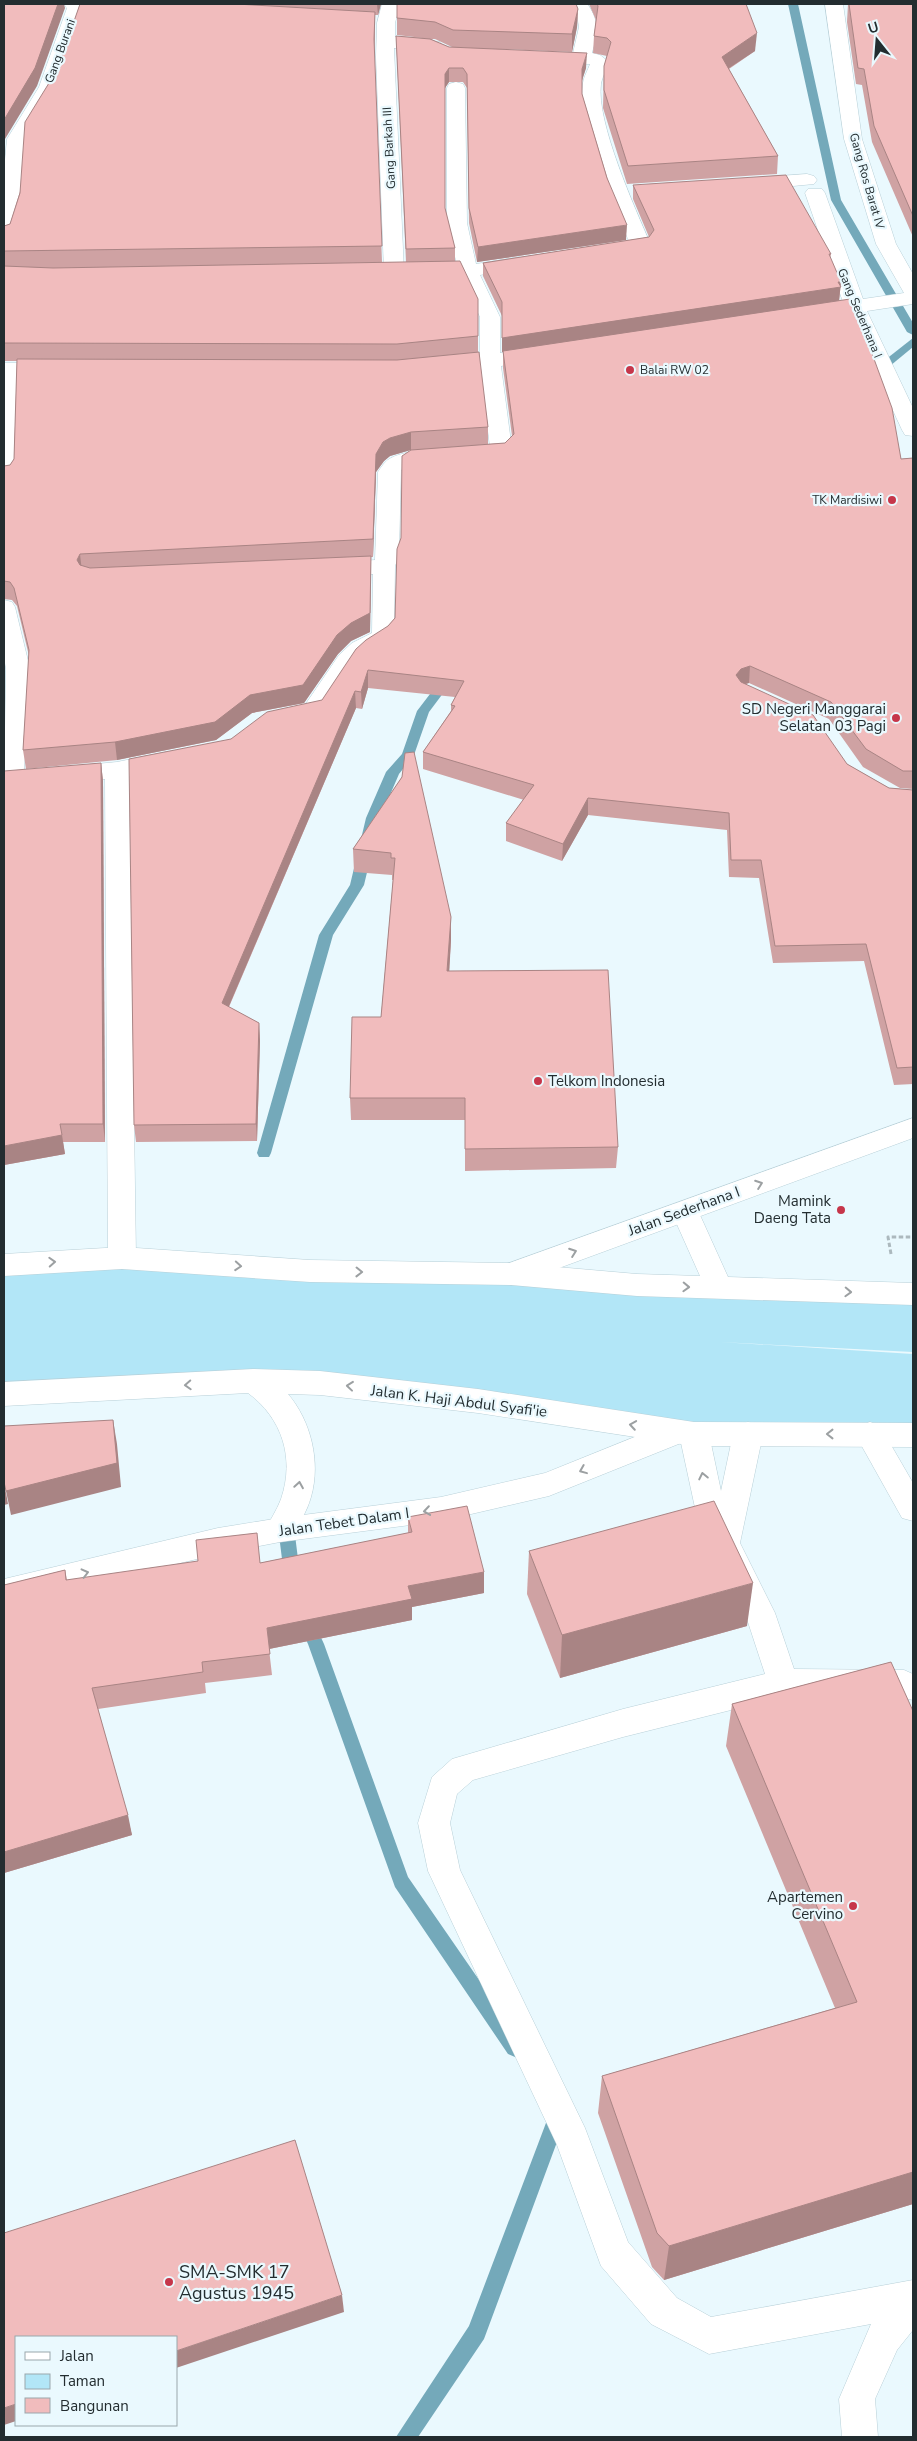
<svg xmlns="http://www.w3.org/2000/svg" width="917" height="2441" font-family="'Nunito Sans',sans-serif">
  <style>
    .green { fill: #b2e6f7 }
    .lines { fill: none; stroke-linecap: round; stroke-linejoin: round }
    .stream { fill: #74a9ba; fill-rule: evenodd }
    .minor-casing { stroke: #b8d0d8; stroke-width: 1 }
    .major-casing { stroke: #b8d0d8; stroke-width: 1 }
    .path { stroke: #acb9be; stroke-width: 3; stroke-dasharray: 4.5 2.5; stroke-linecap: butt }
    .minor { fill: #fff; fill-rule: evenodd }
    .major { fill: #fff; fill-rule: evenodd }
    .wall { fill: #cfa2a3; fill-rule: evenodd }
    .shaded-wall { fill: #a98484 }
    .building { fill: #f1bcbd; stroke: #a98484 }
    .oneway { stroke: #9ca0a2 }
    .poi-dot { fill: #c6364a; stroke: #eaf9fe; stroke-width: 2 }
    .labels { text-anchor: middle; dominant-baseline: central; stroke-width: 4.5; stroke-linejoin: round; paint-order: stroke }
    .far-street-label { font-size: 12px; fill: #232d30; stroke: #eaf9fe }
    .far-poi-label { font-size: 12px; fill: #232d30; stroke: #eaf9fe; text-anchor: start }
    .poi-label { font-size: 15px; fill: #232d30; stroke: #eaf9fe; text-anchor: end }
    .street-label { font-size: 15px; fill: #232d30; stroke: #eaf9fe }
    .near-poi-label { font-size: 18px; fill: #232d30; stroke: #eaf9fe; text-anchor: start }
  </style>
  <rect width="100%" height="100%" fill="#eaf9fe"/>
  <!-- green -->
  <path class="green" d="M122,1258l791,36v58l-193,-10 193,12v81l-219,-1 -441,-53 -249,15v-131z"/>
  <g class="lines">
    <!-- stream -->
    <g class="stream">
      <path d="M788,4h10l43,196 72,123v12l-6,-3 -76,-132z"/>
      <path d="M913,338v9l-34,28h-8v-4z"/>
      <path d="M447,676l6,4 -24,32 -15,43 -15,19 -19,44 -16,67 -31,50 -62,218 -2,4h-10l-2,-4 62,-218 31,-50 16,-67 20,-46 16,-18 15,-43 26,-34z"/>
      <path d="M287,1528l6,2 2,5 5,40 -2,5 -6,2 -6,-2 -2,-5 -5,-40 2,-5z"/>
      <path d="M305,1614l6,2 13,28 84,233 114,165 2,6 -2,6 -7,3 -7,-3 -113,-167 -87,-243 -11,-23 2,-5z"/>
      <path d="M558,2106l7,3 2,6 -83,224 -66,98h-22l73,-111 80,-211 2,-6z"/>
    </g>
    <!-- minor casing -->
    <g class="minor-casing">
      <g id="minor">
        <path d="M64,4h59l2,3 -3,4 -38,-1 -27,77 -32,52 -5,71 -9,32 -7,2v-74l3,-31 32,-52 28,-79z"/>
        <path d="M382,4h18l-5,19v14l45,5 3,4 -3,4 -6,1 -40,-3 10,224 -3,4 -7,2 -7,-2 -3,-4 -8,-215 1,-34z"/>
        <path d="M510,4h73l5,1c12,17 9,30 4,48l8,2 9,7c-2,7 -7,15 -8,22 -5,38 34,124 50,161l-3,4 -36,7 -7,-2 -3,-4 3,-4 24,-5c-14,-34 -53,-124 -46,-158 1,-7 5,-13 7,-19l-41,-1 -6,-1 -3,-4 3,-4 30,-1 6,-26 -2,-12 -58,-6 -6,-1z"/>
        <path d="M825,4h18l19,135 34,105 17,30v30l-46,7 46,97v28l-8,-1 -3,-5 -54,-117 -32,5 -7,-2 -3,-4 3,-4 34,-6 -38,-109 3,-4h14l3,4 38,106 41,-6 -28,-49 -32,-105z"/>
        <path d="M456,82l7,2 2,4 2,135 9,41 43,-7 7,2 3,4 -3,4 -46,8 20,42v36l39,-4 7,2 3,4 -3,4 -45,7 11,84 -7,8 -8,1 -86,6 -10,5 -2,85 -4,11 -1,68 -8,11 -18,8 -12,12 -35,51 -31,7 -8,-3 -4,-5 4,-5 23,-5 34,-50 13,-12 20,-10 1,-59 -40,2 -8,-2 -3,-5 3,-5 50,-4 3,-88c4,-6 7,-11 13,-14 20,-11 75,-9 99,-11l-10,-79 -37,4 -7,-2 -3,-4 3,-4 44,-6v-39l-19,-40 -40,-1 -3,-4 3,-4 36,-3 -10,-42v-135l2,-4z"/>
        <path d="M807,174l7,2 3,4 -3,4 -62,6 -7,-2 -3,-4 3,-4 7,-2z"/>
        <path d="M4,363h51l7,2 3,4 -3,4 -44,2 -3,102 -3,5 -8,2z"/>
        <path d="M4,600l8,2 3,5 15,62 -6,102 93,-9 49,-10 8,2 4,6 -4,6 -45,10 7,482 -4,8 -10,3 -10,-3 -4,-8 -3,-479 -101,10 2,-120 -2,-12z"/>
        <path d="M913,1118v20l-392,144 -10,3 -10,-3 -4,-8 4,-8z"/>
        <path d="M677,1420c10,4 17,2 27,6l5,8 12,57 12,-57 5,-8 10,-4 10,4 5,8 -23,109 35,70 19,56 110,1 9,4v26l-9,-2 -57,-2 -64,1 -160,40 -150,43 -16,14 -7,29 10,47 125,258 43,114 49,56 34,19 202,-37v50l-16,20 -22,49 3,38h-36l-3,-38 32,-75 -162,30 -58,-30 -50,-58 -44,-121 -129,-274 -10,-48 14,-46 20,-18 171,-50 142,-35 -20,-61 -48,-96 -16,-74 -132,53 -108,25 -161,21 -62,12 -214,51v-26l214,-51 62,-10 161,-21 104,-24z"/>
        <path d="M870,1422l10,4 33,57v38l-11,-3 -47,-84 5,-8z"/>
      </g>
    </g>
    <!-- major casing -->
    <g class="major-casing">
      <g id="major">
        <path d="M685,1201l10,3 33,73 185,6v22l-276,-9 -126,-11 -201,-3 -188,-13 -118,7v-22l118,-7 188,13 201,3 126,11 63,2 -29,-65 4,-7z"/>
        <path d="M253,1369l67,2 158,18 216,33 219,1v24l-219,-1 -216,-33 -158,-18 -32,-1c23,27 33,68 23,103 -4,15 -13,28 -20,42l-11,3 -11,-3 -4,-9c5,-10 12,-20 16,-31 14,-41 1,-81 -33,-106l-244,13v-24z"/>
      </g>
    </g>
    <!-- path -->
    <path class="path" d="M891,1254l-3,-17h25"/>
    <!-- minor -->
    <use href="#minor" class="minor"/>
    <!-- major -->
    <use href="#major" class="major"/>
  </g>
  <!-- wall -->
  <g class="wall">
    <path d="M80,4h301l-3,11h-3l-1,38 8,209h24l-10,-226 27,2 -26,-3v-29l181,3 -1,18 -5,25 -72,-3 86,19 -4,13v13l44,146 -149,22 -8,-39 -2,-135 -4,-6h-14l-4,6v121l10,39v13l23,38v53l10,75v17l17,-1 7,-7 -9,-68v-16h-1v-36l-19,-40v-13l166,-26 -16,-38v-14l198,69 -1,4 11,24 -2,19 62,158 12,-1v331l-13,-1 -37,-21 -34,-48 -80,-36 -4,1 102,80 42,24 24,2v294l-19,1 -30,-124 -91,2 -14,-85 -30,-1 -2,-47 -139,-15 -26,46 -56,-20v-18l18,-23 -101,-31v-17l28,-41v-6l4,-8 -87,-9 -6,21 -6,-1 -127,299 30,16 1,18 -3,100 -121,1 -2,-17 97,-386 91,-39 73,-82 6,-80 9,-88 -20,6 -6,5 -8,11 -3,85h-2l-1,75 -19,9 -13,13 -34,49 -52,10 -36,27 -99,20 -91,9 -3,-19 6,-94 -12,-50 -5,-6 -8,-1v-133l6,-1 4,-6 3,-98h-13v-135l6,-2 47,-154zM431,39h4l17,8h-3z"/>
    <path d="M589,4h157l9,47 -26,18 49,87 -1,18 -150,10 -24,-76 1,-42 3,-10 -14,-3 1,-17 2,-16z"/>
    <path d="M848,4h65v233l-41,-95 -10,-57 -6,-1 -9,-62z"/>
    <path d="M101,763l2,18 2,361h-42l2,12 -61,11z"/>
    <path d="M402,777l49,140v23l-2,31 169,176 -2,21 -151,3v-51h-114l-1,-22 31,-81 12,-137h-1v-5l-38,-3 -1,-23z"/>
    <path d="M408,1517l76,55v21l-72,14v13l-143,29 3,26 -67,8 1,10 -108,16 34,126 -128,38v-288l61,-15 2,10 193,-17 148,-30z"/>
    <path d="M529,1551l218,75 -187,52 -33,-84z"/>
    <path d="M891,1662l22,542 -249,76 -12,-13 -54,-154 4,-37 233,-68 -109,-262 6,-42z"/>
  </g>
  <!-- shaded-wall -->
  <g class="shaded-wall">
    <path d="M58,4h6l1,4 -28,78 -32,53 -1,14v-33z"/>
    <path d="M377,4h4l-3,11z"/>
    <path d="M578,9l-1,18 -5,25v-18z"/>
    <path d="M375,12v18l-1,27v-18z"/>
    <path d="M757,33l-2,18 -35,23 2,-17z"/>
    <path d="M587,53l-1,15 -5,15 1,-14z"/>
    <path d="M449,68v14l-4,6v-14z"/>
    <path d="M627,225l-1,15 -149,22 1,-15z"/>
    <path d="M841,282l-2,19 -337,51v-14z"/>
    <path d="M411,432v18l-21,6 -6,5 -8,11 -3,85v-18l3,-85 7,-12 7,-4z"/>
    <path d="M80,554l2,18 -5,-12z"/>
    <path d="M371,556v19l-1,57 -19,9 -13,13 -34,49 -52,10 -36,27 -99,20 -2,-18 135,-47z"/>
    <path d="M750,666l-1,17 -10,3 -3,-11 5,-6z"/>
    <path d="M368,670v18l-6,21 -1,-17z"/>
    <path d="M355,691l1,17 -133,312 -1,-17z"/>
    <path d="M101,763l2,18 2,361 -2,-18z"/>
    <path d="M588,798v17l-26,46 1,-17z"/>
    <path d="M451,917v23l-3,53 -1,-22z"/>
    <path d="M259,1023l1,18 -3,100 -1,-17z"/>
    <path d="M62,1135l3,19 -61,11v-19z"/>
    <path d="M113,1420l4,24 4,43 -110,28 -5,-24z"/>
    <path d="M4,1482l4,22 -4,1z"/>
    <path d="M484,1572v21l-72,14v13l-143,29 -2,-21 141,-42z"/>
    <path d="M753,1583l-6,43 -187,52 2,-43z"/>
    <path d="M128,1815l4,20 -128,38v-21z"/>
    <path d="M913,2172v32l-249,76 5,-34z"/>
    <path d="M342,2295l2,17 -168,56v-17z"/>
    <path d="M16,2404v17l-12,4v-17z"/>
  </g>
  <!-- building -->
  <g class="building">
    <path d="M4,4h54l-23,64 -31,52z"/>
    <path d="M80,4h156l139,8 -1,27 8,207 -378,5v-25l6,-2 10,-31 5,-71 32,-52z"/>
    <path d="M397,4h179l2,5 -6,25 -119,-4 -18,-8 -38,-4z"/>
    <path d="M597,4h149l11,29 -35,24 56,99 -150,10 -24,-76v-24l7,-24 -4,-4 -13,-2 4,-30z"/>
    <path d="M849,4h64v212l-39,-90 -10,-57 -6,-1z"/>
    <path d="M396,36l34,3 19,8 138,6 -5,16v25l25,84 20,47 -149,22 -9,-39 -2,-134 -4,-6h-14l-4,6v134l10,40 -49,1z"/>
    <path d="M786,175l45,79h-2l12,28h-3l3,5 -339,51v-36l-19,-39 166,-26 5,-7 -21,-45z"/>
    <path d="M460,261l18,38v37l-81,8 -393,-1v-77l49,2z"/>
    <path d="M850,299l13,30 29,79 9,51 12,-1v313h-10l-37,-22 -35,-47 -81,-36 -9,3 -5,6 5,7 72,33 34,49 42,24 24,2v277l-16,1 -31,-124 -91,2 -14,-86h-30l-2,-47 -141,-15 -25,46 -57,-21 28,-38 -111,-33 32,-46 -4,-1 13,-24 -96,-11 -7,22 -6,-1 -133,312 37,20 -3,101 -122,1 -5,-366 102,-20 36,-27 55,-12 34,-51 10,-9 22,-14 7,-8 2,-69 4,-11 1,-82 9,-6 94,-7 9,-9 -11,-83z"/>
    <path d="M479,352l9,75 -77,5 -21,6 -7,4 -7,12 -3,85 -293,15 -3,6 3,5 10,3 281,-12 -1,57 -19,10 -14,12 -34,50 -53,10 -35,27 -100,20 -92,8 6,-100 -15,-62 -4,-6 -6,-1v-115l6,-1 4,-6 3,-100 380,1z"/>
    <path d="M414,752l37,165 -4,54 161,-1 10,177 -153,2v-51h-115l2,-81h29l14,-159h-4v-5l-38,-4 49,-72 3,-24z"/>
    <path d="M101,763l2,361h-43l2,11 -58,11v-375z"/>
    <path d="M113,1420l4,43 -111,28 -2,-9v-56z"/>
    <path d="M714,1501l39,82 -191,52 -33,-84z"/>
    <path d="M467,1506l17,66 -76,14 4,13 -145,29 3,26 -68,8 1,10 -111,16 36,127 -124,37v-267l61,-15 1,10 132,-19 -2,-21 61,-7 3,30 152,-31 -4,-15z"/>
    <path d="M891,1662l22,49v461l-244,74 -12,-13 -55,-157 255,-74 -125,-298z"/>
    <path d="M295,2140l47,155 -166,56v-14h-160v67l-12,4v-175z"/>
  </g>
  <!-- one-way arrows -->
  <defs><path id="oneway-chevron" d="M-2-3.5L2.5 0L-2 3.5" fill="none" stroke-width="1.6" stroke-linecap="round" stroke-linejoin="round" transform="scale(1.25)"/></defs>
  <g class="oneway">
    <use href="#oneway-chevron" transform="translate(759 1184) rotate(-20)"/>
    <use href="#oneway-chevron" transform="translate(573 1252) rotate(-20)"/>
    <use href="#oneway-chevron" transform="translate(52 1262) rotate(-3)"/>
    <use href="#oneway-chevron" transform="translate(238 1266) rotate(4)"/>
    <use href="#oneway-chevron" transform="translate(359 1272) rotate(1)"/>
    <use href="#oneway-chevron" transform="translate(686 1287) rotate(2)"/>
    <use href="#oneway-chevron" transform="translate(848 1292) rotate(2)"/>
    <use href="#oneway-chevron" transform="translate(188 1385) rotate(177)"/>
    <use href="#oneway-chevron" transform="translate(350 1386) rotate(-174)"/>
    <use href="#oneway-chevron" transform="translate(633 1425) rotate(-171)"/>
    <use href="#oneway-chevron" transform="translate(830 1434) rotate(180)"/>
    <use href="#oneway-chevron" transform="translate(583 1470) rotate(158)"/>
    <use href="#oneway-chevron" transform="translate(703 1476) rotate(-102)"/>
    <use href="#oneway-chevron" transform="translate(299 1485) rotate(-81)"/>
    <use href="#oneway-chevron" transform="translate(427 1511) rotate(172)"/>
    <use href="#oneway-chevron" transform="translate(85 1573) rotate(-14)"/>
  </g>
  <!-- markers -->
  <g class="poi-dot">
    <circle cx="630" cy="370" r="5"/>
    <circle cx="892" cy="500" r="5"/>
    <circle cx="896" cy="718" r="5"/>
    <circle cx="538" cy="1081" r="5"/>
    <circle cx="841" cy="1210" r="5"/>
    <circle cx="853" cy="1906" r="5"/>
    <circle cx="169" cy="2282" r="5"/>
  </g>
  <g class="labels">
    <!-- far-street labels -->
    <g class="far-street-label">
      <text transform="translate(60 51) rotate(-70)">Gang Burani</text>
      <text transform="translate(389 148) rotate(-93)">Gang Barkah III</text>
      <text transform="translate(867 181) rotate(74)">Gang Ros Barat IV</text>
      <text transform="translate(860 313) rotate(67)">Gang Sederhana I</text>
    </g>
    <!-- far-poi labels -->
    <g class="far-poi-label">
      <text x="640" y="370">Balai RW 02</text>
      <text x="882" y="500" text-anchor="end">TK Mardisiwi</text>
    </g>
    <!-- poi labels -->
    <g class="poi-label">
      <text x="886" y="709">SD Negeri Manggarai<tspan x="886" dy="17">Selatan 03 Pagi</tspan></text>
      <text x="548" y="1081" text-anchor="start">Telkom Indonesia</text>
      <text x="831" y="1201">Mamink<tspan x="831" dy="17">Daeng Tata</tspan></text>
      <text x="843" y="1897">Apartemen<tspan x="843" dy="17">Cervino</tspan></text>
    </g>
    <!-- street labels -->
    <g class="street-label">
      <text transform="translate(684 1211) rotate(-20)">Jalan Sederhana I</text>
      <text transform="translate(459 1401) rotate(7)">Jalan K. Haji Abdul Syafi'ie</text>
      <text transform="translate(344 1522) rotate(-8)">Jalan Tebet Dalam I</text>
    </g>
    <!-- near-poi labels -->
    <g class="near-poi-label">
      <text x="179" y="2272">SMA-SMK 17<tspan x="179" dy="21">Agustus 1945</tspan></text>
    </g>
  </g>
  <!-- border -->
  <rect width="917" height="2441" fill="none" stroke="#232d30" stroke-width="10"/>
  <!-- legend -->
  <rect x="15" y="2336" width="162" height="90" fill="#eaf9fe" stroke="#9aa7ac"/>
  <rect x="25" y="2352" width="25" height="8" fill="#ffffff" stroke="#9aa7ac"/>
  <text x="60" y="2361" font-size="15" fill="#232d30">Jalan</text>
  <rect x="25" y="2374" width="25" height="15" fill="#b2e6f7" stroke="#9aa7ac"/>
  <text x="60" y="2386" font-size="15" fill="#232d30">Taman</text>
  <rect x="25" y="2398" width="25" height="15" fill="#f1bcbd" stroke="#9aa7ac"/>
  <text x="60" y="2411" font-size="15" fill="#232d30">Bangunan</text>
  <!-- north arrow -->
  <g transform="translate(877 40) rotate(343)" stroke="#eaf9fe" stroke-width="4" paint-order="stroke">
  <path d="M0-4L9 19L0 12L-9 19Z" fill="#232d30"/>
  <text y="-8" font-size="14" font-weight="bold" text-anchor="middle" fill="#232d30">U</text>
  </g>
</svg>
